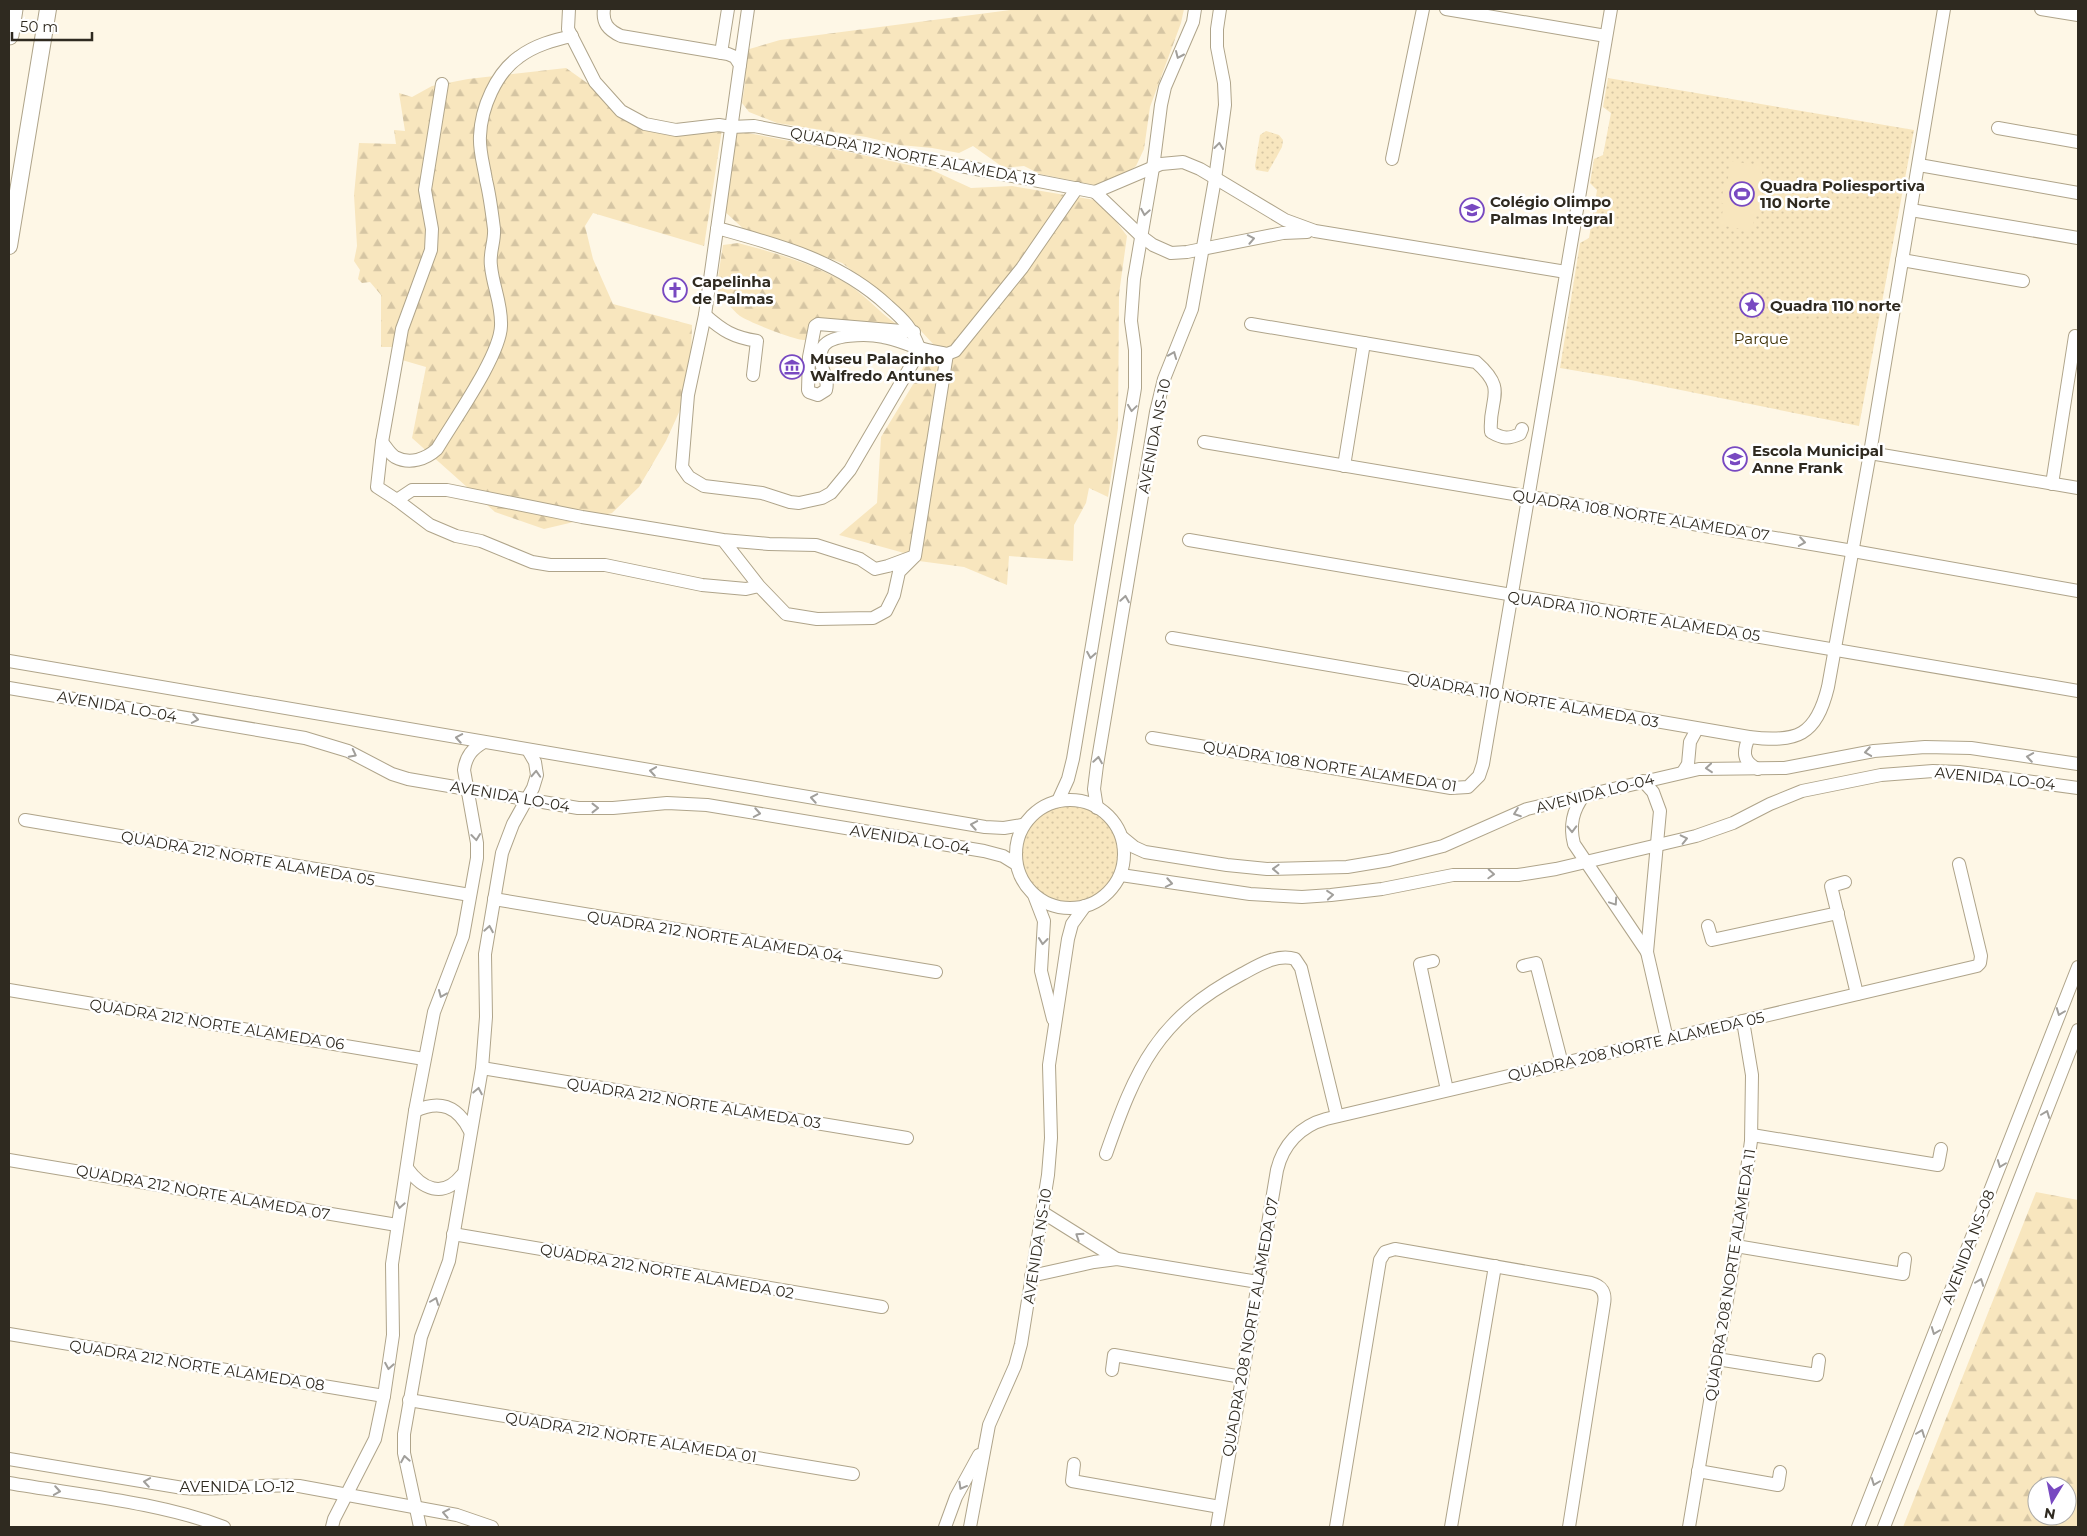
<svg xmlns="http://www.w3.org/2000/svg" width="2087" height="1536" font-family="Montserrat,sans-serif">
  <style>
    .grass { fill: url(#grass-dots) }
    .forest { fill: url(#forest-firs); fill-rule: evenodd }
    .pitch { fill: #f8e6be }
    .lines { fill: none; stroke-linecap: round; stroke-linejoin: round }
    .minor-casing { stroke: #afa48a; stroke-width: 14 }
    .major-casing { stroke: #afa48a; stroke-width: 18 }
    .highway-casing { stroke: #afa48a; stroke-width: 21 }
    .minor { stroke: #fff; stroke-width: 12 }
    .major { stroke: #fff; stroke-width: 16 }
    .highway { stroke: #fff; stroke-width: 19 }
    .oneway { stroke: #a19f9b }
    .labels { text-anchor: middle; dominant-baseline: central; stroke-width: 5; stroke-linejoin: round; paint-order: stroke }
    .street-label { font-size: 15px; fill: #2f2a20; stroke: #fff }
    .poi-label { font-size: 15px; font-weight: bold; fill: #2f2a20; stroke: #fff; text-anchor: start }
    .park-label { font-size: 15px; fill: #403105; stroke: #fff }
  </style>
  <defs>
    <pattern id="grass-dots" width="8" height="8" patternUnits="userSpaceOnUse" patternTransform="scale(1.25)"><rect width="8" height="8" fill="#f8e6be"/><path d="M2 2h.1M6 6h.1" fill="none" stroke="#d5c5a3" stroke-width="1.8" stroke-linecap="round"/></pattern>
    <pattern id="forest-firs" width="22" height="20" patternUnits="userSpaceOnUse" patternTransform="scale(1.25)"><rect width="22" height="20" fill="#f8e6be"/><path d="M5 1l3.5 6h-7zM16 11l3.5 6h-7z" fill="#d5c5a3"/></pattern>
  </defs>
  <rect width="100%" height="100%" fill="#fef7e6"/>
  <!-- grass -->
  <g class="grass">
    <path d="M1608,78l306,52 -55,296 -228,-46 -71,-12 20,-125 9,-5 8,-48 -7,-7 4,-24 9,-4 8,-42 -8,-6z"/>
    <path d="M1266,131l13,4 4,5 -1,7 -14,25 -12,-2 -1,-4 5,-31z"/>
    <circle cx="1070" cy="854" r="48"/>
  </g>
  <!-- forest -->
  <g class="forest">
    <path d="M1018,9h166l-3,14 -31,84 -6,42 -8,17 -21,16 -10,3h-11l-54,-11 -16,-8 -20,2 -31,-22 -14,7 -27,-5 -32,-3 -34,-8 -89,-14 -28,-11 -7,-9 3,-20 1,-33 34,-10z"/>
    <path d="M566,68l79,56 77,5 -18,117 -111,-33 -8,13 8,33 20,45 79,21 -2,63 -24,53 -27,46 -27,26 -68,16 -49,-17 -83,-74 14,-71 -24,-7 4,-13h-25v-52l-11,-13 -8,1 -4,-4 2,-9 -6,-9 3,-15 -3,-51 5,-52 37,1 -2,-14 11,1 -6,-38 13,4 20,-11 36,-7z"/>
    <path d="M732,130l121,23 79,17 39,18 41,-2 89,15 26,35 -8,58 -1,134 -10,69 -19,-9 -3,15 -12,22 -1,36 -64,-5 -2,29 -43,-18 -45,-6 -4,-5 -76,-21 38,-32 4,-66 42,-69 11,-23 -37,-40 -55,-42 -66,-24 -30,-8 -22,-20z"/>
    <path d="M738,243c38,10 77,21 111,42 19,12 35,33 54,43l-77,-8 -21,20c-11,0 -56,-18 -65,-24 -9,-7 -16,-18 -24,-26l7,-45z"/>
    <path d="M2036,1192l42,8v327h-175zM2037,1486h30v30h-30z"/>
  </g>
  <!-- pitch -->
  <path class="pitch" d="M1731,161l32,5 -3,18 4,1 -5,26 -3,-1 -4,21 -32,-6 4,-21 -3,-1 4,-24h3z"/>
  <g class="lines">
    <!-- minor casing -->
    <g class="minor-casing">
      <g id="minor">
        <path d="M569,9l-1,20 27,53 26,29 24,13 31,6 43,-5 12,2 23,-1 341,66"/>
        <path d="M604,9c-2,14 4,21 17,27l107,18 7,3 5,8 -35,250 -17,80 -6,72 7,10 15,9 58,7 28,9 9,1 23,-5 9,-5 19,-23 62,-106 7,-16c-7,-20 -15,-28 -31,-42 -48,-45 -109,-61 -171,-78"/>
        <path d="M1446,9l160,27"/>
        <path d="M2041,9l37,6"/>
        <path d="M721,53l7,-44"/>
        <path d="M740,65l8,-56"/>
        <path d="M1998,128l80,14"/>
        <path d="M1392,159l31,-150"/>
        <path d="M1919,165l159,28"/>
        <path d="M1095,192l66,-28 22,-2 17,7 85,51 30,11 251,41"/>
        <path d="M1095,192l46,44 12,9 18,8 16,-1 96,-19 24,-1"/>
        <path d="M1911,210l167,28"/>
        <path d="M1902,260l121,21"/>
        <path d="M705,315c18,16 28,22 52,26l-4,34"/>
        <path d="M1251,324l225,38c33,29 12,36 15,70 12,7 18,7 29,2l2,-5"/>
        <path d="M914,332l-96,-8 -3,2 -6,31 -1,33 1,2 9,3 8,-5c4,-14 -10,-25 -4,-41 6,-16 47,-15 61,-12 13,2 25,8 37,11 9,3 18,4 27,6l8,-3 67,-83 55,-80"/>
        <path d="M382,442c4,5 8,12 13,15 15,8 31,2 42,-8 17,-29 63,-93 64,-123 1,-22 -8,-39 -10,-60 -2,-13 4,-25 3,-37 -2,-16 -4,-33 -8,-49 -2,-14 -7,-29 -6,-44 1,-28 16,-63 39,-79 16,-12 35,-17 53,-21"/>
        <path d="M1204,442l649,109 225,40"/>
        <path d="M1870,453l208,35"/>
        <path d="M1344,466l20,-123"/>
        <path d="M2052,484l23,-148"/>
        <path d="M397,500l-20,-13 5,-45 20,-113 29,-79 1,-21 -7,-39 17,-106"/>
        <path d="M1189,540l889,151"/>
        <path d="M915,556l-16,16 -5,23 -8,16 -13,7 -56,1 -31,-5 -27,-28 -36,-46 -141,-23 -135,-27h-35l-15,10 33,25 26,11 25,5 51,21 18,3h55l97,20 44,4 13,-3 -36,-46 46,4 47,1 44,14 15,10 13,-3 27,-10 32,-202"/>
        <path d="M1172,638l577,99c48,6 67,-1 79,-50l42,-234 74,-444"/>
        <path d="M9,661l976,166 19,1 18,-3"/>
        <path d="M9,688l296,50 43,13 44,23 16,5 170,29h35l54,-5 40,2 277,46 19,5 13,8"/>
        <path d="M1749,737c-6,14 -7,25 9,32"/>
        <path d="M1152,738l299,50 17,-1 11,-11 4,-12 128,-755"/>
        <path d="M1683,772l5,-8 2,-22 7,-13"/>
        <path d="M1643,781l10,11 7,19 -13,141 20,87"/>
        <path d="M1584,795c-11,15 -15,30 -10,49l73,108"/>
        <circle cx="1070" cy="854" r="54"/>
        <path d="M1058,801l10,-22 5,-20 62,-371v-38l-4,-29 3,-42 19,-111 8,-63 4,-18 28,-65 2,-13"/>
        <path d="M1097,808l-3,-19 3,-24 59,-353 8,-33 28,-70 23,-130 10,-74 -1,-22 -7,-36v-18l3,-20"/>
        <path d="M25,820l445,75"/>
        <path d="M1123,838l11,9 11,5 82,13 40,4 80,-2 42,-7 54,-14 84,-37 172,-40 86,-1 89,-17 51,-4 46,1 107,16"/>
        <path d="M1121,875l129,19 52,3 29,-2 51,-6 71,-14h65l38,-6 140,-33 37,-13 37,-19 32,-13 79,-16 52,-4 26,1 119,16"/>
        <path d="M1845,882l-14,4 26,108"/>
        <path d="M1034,895l10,26 -3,50 12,48"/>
        <path d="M494,899l442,73"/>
        <path d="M1708,926l4,14 126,-27"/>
        <path d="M1433,961l-13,3 27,126"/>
        <path d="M1523,966l13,-3 26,101"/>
        <path d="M9,990l415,69"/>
        <path d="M482,1068l425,70"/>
        <path d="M415,1111c26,-12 43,-4 55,20"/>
        <path d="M1752,1135l186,30 3,-16"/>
        <path d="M1106,1154c30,-86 51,-135 136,-180 15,-8 35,-21 53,-15l6,9 36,148"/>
        <path d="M9,1160l388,65"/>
        <path d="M407,1168c15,21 36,31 55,7"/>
        <path d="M1042,1212l75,47"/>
        <path d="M453,1234l429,73"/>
        <path d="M1736,1246l167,28 2,-15"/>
        <path d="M1031,1276l63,-14 23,-3 141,23"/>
        <path d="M9,1334l375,62"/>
        <path d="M1717,1359l100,16 2,-15"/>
        <path d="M1112,1370l2,-15 128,22"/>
        <path d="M409,1400l444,74"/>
        <path d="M9,1459l174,29c39,3 77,-5 116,-2l158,29 35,12"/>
        <path d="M1074,1464l-2,17 148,26"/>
        <path d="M1698,1471l80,14 2,-13"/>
        <path d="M9,1483c69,12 149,19 215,44"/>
        <path d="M332,1527l2,-8 41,-80 9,-43 9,-61 -1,-71 23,-153 19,-99 29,-76 14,-78v-15l-13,-73c2,-14 8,-21 20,-28"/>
        <path d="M420,1527l-16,-74v-19l17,-97 28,-76 33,-193 4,-51 -1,-63 17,-101 11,-29 20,-36 4,-13 -2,-13 -7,-12"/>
        <path d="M945,1527l11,-30 23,-42"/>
        <path d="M970,1527l19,-102 26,-59 6,-22 27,-169 3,-37 -2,-73 19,-126 4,-15 13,-18"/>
        <path d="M1217,1527l60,-357c6,-25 23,-44 49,-51l651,-153 3,-3 1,-7 -22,-92"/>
        <path d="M1336,1527l44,-267 5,-8 10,-3 196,34c11,3 15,10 13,21l-35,223"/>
        <path d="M1451,1527l44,-261"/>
        <path d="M1689,1527l47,-281 15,-105 1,-66 -9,-54"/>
        <path d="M1858,1527l220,-560"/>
        <path d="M1884,1527l194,-497"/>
      </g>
    </g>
    <!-- major casing -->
    <g class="major-casing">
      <path id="major" d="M9,246l39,-237"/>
    </g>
    <!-- highway casing -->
    <g class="highway-casing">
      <path id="highway" d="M9,35l4,-26"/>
    </g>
    <!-- minor -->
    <use href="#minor" class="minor"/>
    <!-- major -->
    <use href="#major" class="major"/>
    <!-- highway -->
    <use href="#highway" class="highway"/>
  </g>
  <!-- one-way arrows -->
  <defs><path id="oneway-chevron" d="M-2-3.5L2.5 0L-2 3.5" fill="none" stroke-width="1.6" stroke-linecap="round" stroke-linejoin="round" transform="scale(1.25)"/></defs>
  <g class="oneway">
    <use href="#oneway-chevron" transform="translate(1179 55) rotate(114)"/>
    <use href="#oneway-chevron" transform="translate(1219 146) rotate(-83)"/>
    <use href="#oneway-chevron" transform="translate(1145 212) rotate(100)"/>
    <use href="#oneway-chevron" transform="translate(1251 239) rotate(-11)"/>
    <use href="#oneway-chevron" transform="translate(1173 355) rotate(-68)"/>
    <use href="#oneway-chevron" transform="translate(1132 408) rotate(98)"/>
    <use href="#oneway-chevron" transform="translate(1802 542) rotate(9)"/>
    <use href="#oneway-chevron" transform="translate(1125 599) rotate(-81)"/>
    <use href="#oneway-chevron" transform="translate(1091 655) rotate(100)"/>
    <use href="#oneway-chevron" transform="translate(195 719) rotate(10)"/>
    <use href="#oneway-chevron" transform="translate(459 738) rotate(-170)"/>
    <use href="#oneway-chevron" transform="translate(1868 752) rotate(171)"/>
    <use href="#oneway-chevron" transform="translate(353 754) rotate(27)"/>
    <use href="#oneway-chevron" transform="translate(2030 757) rotate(-171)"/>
    <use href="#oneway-chevron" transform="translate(1098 760) rotate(-81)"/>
    <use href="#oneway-chevron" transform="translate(1709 768) rotate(175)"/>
    <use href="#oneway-chevron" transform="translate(653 771) rotate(-171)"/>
    <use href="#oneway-chevron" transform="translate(536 774) rotate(-87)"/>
    <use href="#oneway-chevron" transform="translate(814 798) rotate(-170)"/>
    <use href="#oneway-chevron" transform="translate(595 808)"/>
    <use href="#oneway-chevron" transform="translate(757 813) rotate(10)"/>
    <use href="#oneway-chevron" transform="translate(1517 813) rotate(160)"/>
    <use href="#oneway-chevron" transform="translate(974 825) rotate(-170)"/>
    <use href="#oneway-chevron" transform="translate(1572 829) rotate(89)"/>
    <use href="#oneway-chevron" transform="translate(476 837) rotate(83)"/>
    <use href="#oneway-chevron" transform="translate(1684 839) rotate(-13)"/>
    <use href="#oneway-chevron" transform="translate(1276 869) rotate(-178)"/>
    <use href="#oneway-chevron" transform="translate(1491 874) rotate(3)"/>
    <use href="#oneway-chevron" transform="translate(1169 883) rotate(10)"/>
    <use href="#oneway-chevron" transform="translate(1330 895) rotate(-5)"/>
    <use href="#oneway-chevron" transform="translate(1614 902) rotate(56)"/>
    <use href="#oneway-chevron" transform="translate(489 929) rotate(-80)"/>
    <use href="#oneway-chevron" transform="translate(1043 941) rotate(96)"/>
    <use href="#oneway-chevron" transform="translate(442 994) rotate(113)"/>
    <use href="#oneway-chevron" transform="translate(2060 1012) rotate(111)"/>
    <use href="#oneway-chevron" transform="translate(478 1091) rotate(-79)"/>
    <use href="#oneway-chevron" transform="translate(2046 1114) rotate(-69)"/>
    <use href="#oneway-chevron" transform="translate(2001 1164) rotate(111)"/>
    <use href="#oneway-chevron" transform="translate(400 1205) rotate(100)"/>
    <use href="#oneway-chevron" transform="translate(1079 1236) rotate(-147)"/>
    <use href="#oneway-chevron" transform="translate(1980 1282) rotate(-69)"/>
    <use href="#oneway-chevron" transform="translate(435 1301) rotate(-69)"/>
    <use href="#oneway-chevron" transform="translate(1935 1331) rotate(111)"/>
    <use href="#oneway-chevron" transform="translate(389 1366) rotate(100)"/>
    <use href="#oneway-chevron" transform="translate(1921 1433) rotate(-69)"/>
    <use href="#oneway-chevron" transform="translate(405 1459) rotate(-100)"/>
    <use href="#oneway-chevron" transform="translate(147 1482) rotate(-171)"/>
    <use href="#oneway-chevron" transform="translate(1875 1482) rotate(111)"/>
    <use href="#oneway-chevron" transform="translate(962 1486) rotate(119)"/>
    <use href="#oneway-chevron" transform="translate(57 1491) rotate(9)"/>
    <use href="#oneway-chevron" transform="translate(446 1513) rotate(-169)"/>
  </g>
  <!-- icons -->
  <defs>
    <g id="stadium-ring" transform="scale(1.25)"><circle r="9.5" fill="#fff" stroke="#7849c1" stroke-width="1.5"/><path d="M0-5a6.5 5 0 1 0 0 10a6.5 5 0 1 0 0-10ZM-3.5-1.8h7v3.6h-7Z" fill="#7849c1"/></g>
    <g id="school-ring" transform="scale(1.25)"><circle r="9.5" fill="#fff" stroke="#7849c1" stroke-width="1.5"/><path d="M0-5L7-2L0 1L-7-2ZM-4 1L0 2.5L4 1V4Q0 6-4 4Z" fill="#7849c1"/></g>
    <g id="church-ring" transform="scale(1.25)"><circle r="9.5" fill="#fff" stroke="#7849c1" stroke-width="1.5"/><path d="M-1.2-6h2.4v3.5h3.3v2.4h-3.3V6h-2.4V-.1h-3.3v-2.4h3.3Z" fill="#7849c1"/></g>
    <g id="sight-ring" transform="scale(1.25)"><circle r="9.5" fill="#fff" stroke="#7849c1" stroke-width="1.5"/><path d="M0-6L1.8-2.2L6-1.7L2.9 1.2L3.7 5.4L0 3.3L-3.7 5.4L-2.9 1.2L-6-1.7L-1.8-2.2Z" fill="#7849c1"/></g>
    <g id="museum-ring" transform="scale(1.25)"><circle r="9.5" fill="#fff" stroke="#7849c1" stroke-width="1.5"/><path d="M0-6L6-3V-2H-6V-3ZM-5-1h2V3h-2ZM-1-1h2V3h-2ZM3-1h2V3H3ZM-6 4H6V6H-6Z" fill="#7849c1"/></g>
  </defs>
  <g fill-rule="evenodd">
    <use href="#stadium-ring" x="1742" y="194"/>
    <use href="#school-ring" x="1472" y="210"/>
    <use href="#church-ring" x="675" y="290"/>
    <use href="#sight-ring" x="1752" y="305"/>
    <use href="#museum-ring" x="792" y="367"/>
    <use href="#school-ring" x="1735" y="459"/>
  </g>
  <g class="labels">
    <!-- street labels -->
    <g class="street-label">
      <text transform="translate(913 156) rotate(11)">QUADRA 112 NORTE ALAMEDA 13</text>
      <text transform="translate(1154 436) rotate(-79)">AVENIDA NS-10</text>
      <text transform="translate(1641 515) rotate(9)">QUADRA 108 NORTE ALAMEDA 07</text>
      <text transform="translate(1634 616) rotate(9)">QUADRA 110 NORTE ALAMEDA 05</text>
      <text transform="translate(1533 700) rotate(10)">QUADRA 110 NORTE ALAMEDA 03</text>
      <text transform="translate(117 706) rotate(10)">AVENIDA LO-04</text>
      <text transform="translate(1330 766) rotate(9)">QUADRA 108 NORTE ALAMEDA 01</text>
      <text transform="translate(1995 778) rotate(6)">AVENIDA LO-04</text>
      <text transform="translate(1595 793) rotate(-14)">AVENIDA LO-04</text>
      <text transform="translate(510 796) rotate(10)">AVENIDA LO-04</text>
      <text transform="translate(910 839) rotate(9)">AVENIDA LO-04</text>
      <text transform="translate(248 858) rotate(10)">QUADRA 212 NORTE ALAMEDA 05</text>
      <text transform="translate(715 936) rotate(9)">QUADRA 212 NORTE ALAMEDA 04</text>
      <text transform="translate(217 1024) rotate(9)">QUADRA 212 NORTE ALAMEDA 06</text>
      <text transform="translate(1636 1046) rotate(-13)">QUADRA 208 NORTE ALAMEDA 05</text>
      <text transform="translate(694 1103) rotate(9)">QUADRA 212 NORTE ALAMEDA 03</text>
      <text transform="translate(203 1192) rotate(10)">QUADRA 212 NORTE ALAMEDA 07</text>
      <text transform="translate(1037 1246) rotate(-81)">AVENIDA NS-10</text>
      <text transform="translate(1968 1247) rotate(-69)">AVENIDA NS-08</text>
      <text transform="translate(667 1271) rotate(10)">QUADRA 212 NORTE ALAMEDA 02</text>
      <text transform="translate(1730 1275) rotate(-81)">QUADRA 208 NORTE ALAMEDA 11</text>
      <text transform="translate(1250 1327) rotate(-80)">QUADRA 208 NORTE ALAMEDA 07</text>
      <text transform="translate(197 1365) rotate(9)">QUADRA 212 NORTE ALAMEDA 08</text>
      <text transform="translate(631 1437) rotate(9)">QUADRA 212 NORTE ALAMEDA 01</text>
      <text x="237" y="1486">AVENIDA LO-12</text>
    </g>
    <!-- poi labels -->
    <g class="poi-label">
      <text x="1760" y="185">Quadra Poliesportiva<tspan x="1760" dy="17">110 Norte</tspan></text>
      <text x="1490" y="201">Colégio Olimpo<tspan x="1490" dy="17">Palmas Integral</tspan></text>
      <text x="692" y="281">Capelinha<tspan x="692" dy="17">de Palmas</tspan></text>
      <text x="1770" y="305">Quadra 110 norte</text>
      <text x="810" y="358">Museu Palacinho<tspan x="810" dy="17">Walfredo Antunes</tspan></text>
      <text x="1752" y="450">Escola Municipal<tspan x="1752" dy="17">Anne Frank</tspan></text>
    </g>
    <!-- park labels -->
    <g class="park-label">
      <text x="1761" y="338">Parque</text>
    </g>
  </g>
  <!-- border -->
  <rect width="2087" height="1536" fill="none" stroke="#2f2a20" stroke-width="20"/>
  <!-- north arrow -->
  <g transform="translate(2052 1501) rotate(190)"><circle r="24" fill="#ffffff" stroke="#acaaa6"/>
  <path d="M0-4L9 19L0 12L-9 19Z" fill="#7849c1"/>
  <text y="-8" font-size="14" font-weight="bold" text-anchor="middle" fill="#2f2a20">N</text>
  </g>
  <!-- scale -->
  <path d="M12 32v8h80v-8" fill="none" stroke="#2f2a20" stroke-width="2.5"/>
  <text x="20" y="32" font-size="15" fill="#2f2a20" stroke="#ffffff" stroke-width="4" paint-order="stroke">50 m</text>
</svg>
